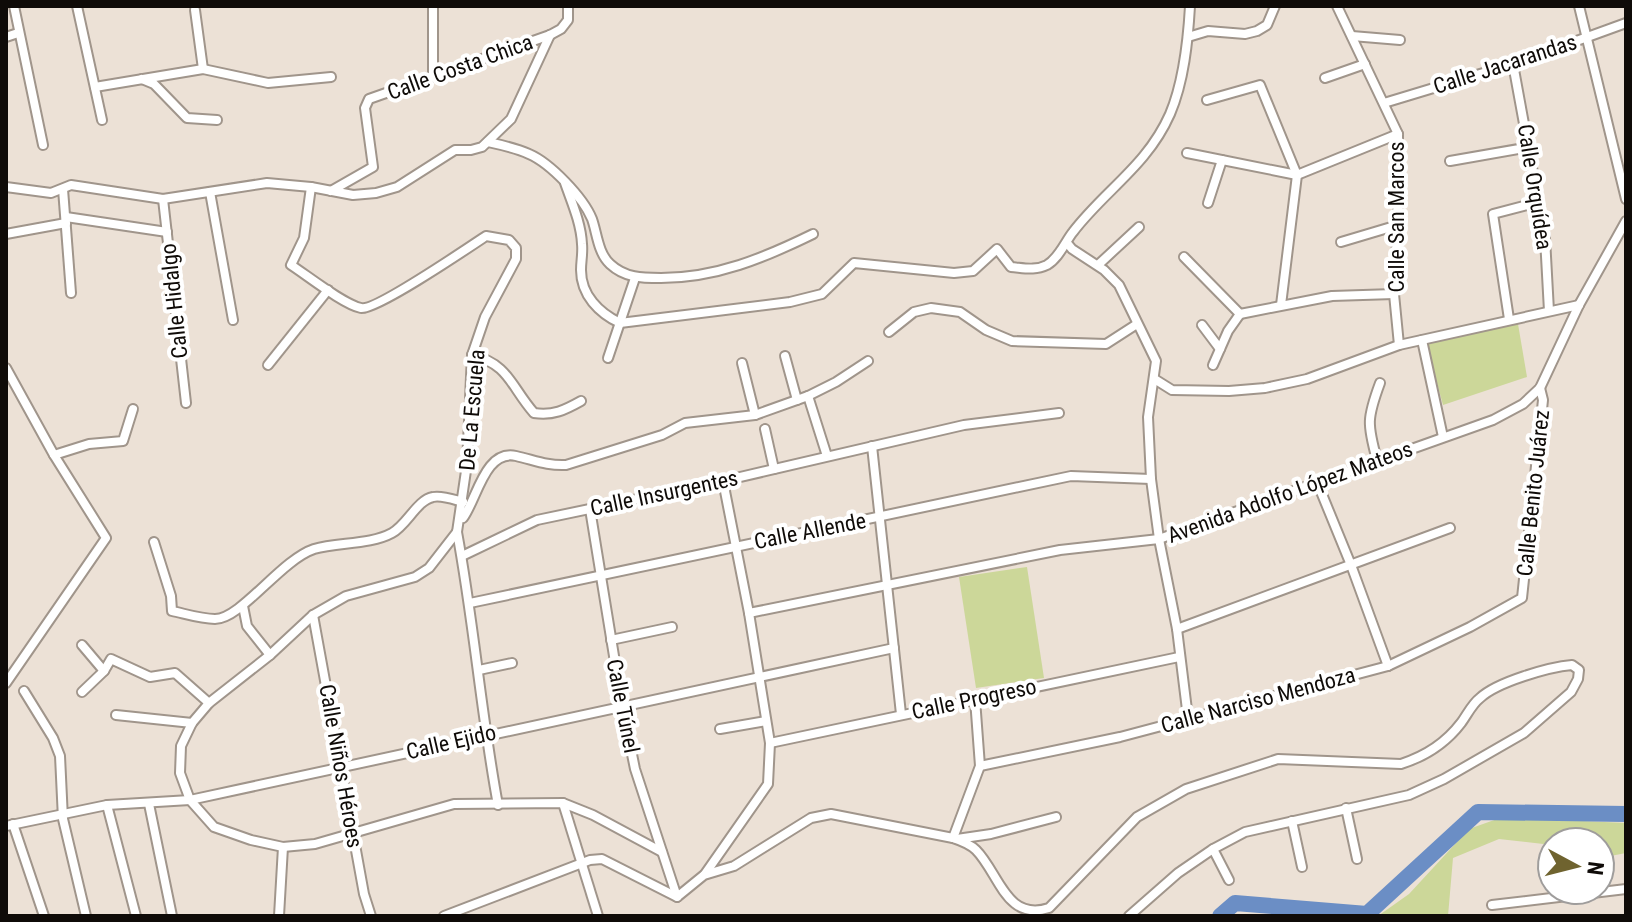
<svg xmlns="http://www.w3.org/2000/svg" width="1632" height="922" font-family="'Roboto Condensed',sans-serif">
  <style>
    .green { fill: #ccd799 }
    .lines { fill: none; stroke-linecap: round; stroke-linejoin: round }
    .river { stroke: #6b8ec5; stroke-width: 16 }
    .street-casing { stroke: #a0958b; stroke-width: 12 }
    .street { stroke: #fff; stroke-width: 8 }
    .labels { text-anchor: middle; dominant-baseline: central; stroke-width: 8; stroke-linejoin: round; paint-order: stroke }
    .street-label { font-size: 22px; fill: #0f0b08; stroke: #fff }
  </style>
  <rect width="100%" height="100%" fill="#ece1d6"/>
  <!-- green -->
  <g class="green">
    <path d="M1518,324l9,53 -84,28 -17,-62z"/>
    <path d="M1027,567l17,111 -68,10 -17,-111z"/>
    <path d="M1516,818l110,5v30l-26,5v-16h-48v3l-53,-6 -46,19 -5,58h-70l31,-22 60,-65 28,-10z"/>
  </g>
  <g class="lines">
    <!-- river -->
    <path class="river" d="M1220,916l15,-13 132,11 111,-102 148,2"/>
    <!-- street casing -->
    <g class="street-casing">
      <g id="street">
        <path d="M14,6l29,139"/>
        <path d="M77,6l25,114"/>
        <path d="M433,6v69"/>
        <path d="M1337,6l61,128v91l-4,69 5,51"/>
        <path d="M1579,6l47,193"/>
        <path d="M195,10l8,59"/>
        <path d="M1352,36l48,4"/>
        <path d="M6,37l12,-4"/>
        <path d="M1188,37l20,-6 37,3 12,-3 10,-6 8,-19"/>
        <path d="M1513,64l32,174 4,73"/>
        <path d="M1325,78l40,-14"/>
        <path d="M142,79l12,5 33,34 30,2"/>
        <path d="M95,87l108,-18 65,14 63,-6"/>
        <path d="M1207,100l53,-15 37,90 -16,130"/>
        <path d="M1384,103l129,-39 113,-41"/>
        <path d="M488,142c14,3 28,6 41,12 21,9 54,43 63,65 5,14 6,34 18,45 15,14 32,14 51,14 55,0 103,-20 152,-44"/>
        <path d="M1187,153l110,22"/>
        <path d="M1450,161l80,-14"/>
        <path d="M1297,175l101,-41"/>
        <path d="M565,183c7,20 16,40 17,61 1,9 -1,17 -1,26 0,25 18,43 39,53l170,-21 32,-8 32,-31 100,10 19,-2 24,-22 14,18c13,1 24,4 36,-2 12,-7 18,-23 26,-33 32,-42 74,-66 97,-118 14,-33 18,-73 20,-108"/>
        <path d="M6,187l45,6 20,-8 92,14 104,-16 44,4 42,8 23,-2 21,-6 58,-37h16l11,-3 29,-28 39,-84"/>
        <path d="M311,187l-7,51 -13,27c17,11 52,39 70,43 14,3 107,-60 125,-72l23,4 7,8v11l-31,58 -13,38 -5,109 -10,68 -28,36 -14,9 -69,19 -33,19 -43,40 -61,48 -17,20 -11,23 -1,27 10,27 24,27 37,13 32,7 32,-3 139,-40 109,-1 30,12 69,37"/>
        <path d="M63,189l8,104"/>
        <path d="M331,191l42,-24 -8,-59 4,-9 181,-64 11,-6 7,-9v-14"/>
        <path d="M210,192l23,128"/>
        <path d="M163,199l23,204"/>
        <path d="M1208,203l14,-43"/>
        <path d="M66,217l101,15"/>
        <path d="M6,234l60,-11"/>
        <path d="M1341,242l57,-17"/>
        <path d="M1067,243l5,6 32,21 15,15 37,76 -8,56 3,62 8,60 18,90 11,89"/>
        <path d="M1184,257l56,57"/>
        <path d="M1098,265l41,-38"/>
        <path d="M1240,314l92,-18 62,-2"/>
        <path d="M1509,319l-16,-105 46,-12"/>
        <path d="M1202,325l18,24"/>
        <path d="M889,332l25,-20 17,-4 29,4 26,18 26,11 94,3 31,-20"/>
        <path d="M1422,340l21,97"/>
        <path d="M472,355c37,9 39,32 62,58 19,3 31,-3 47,-12"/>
        <path d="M785,356l12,44"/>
        <path d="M608,358l27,-80"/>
        <path d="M742,363l13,52"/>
        <path d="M268,365l60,-75"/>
        <path d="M1213,365l15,-34 12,-17"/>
        <path d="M6,368l48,87 52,83 -100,145"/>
        <path d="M1156,380l16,10 57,1 36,-3 42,-9 92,-34 180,-40"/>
        <path d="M808,396l19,60"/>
        <path d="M765,429l9,40"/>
        <path d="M872,446l29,268"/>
        <path d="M54,455l35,-11 34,-3 10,-32"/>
        <path d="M1377,460c-10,-36 -10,-42 3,-77"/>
        <path d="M1317,482l34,83 37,101"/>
        <path d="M590,509l32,196 13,64 42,128"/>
        <path d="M463,518c14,-19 22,-69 53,-62 18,4 31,10 50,9l96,-30 23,-12 70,-8 53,-19 28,-14 32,-21"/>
        <path d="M457,532c17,91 24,182 41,273"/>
        <path d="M154,542l17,54 1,15c14,3 29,8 43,8 26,0 66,-59 99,-70 24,-7 56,-4 78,-16 15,-8 25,-33 41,-36 9,-2 22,3 30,5"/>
        <path d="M462,556l75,-36 186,-39 241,-56 95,-12"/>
        <path d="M470,603l601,-127 80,3"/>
        <path d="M243,606l4,20 23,29"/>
        <path d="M749,613l311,-63 99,-11 334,-119 30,-16 17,-16 39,-83 47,-84"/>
        <path d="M313,615l51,279 7,22"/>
        <path d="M1177,629l273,-101"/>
        <path d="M611,640l61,-13"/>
        <path d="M82,645l22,26"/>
        <path d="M479,670l33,-7"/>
        <path d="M24,691l29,47 7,18 3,63 23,97"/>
        <path d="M82,692l22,-21 7,-12 39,18 25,-4 34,30"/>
        <path d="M116,715l76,8"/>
        <path d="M720,729l46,-8"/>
        <path d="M770,743l409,-86"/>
        <path d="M980,766l140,-29 268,-71 82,-39 52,-29 21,-198 -3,-12"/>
        <path d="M563,803l35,113"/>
        <path d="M149,804l23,112"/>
        <path d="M107,805l29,111"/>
        <path d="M1346,808l11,51"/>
        <path d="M1292,821l10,46"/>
        <path d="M13,824l31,92"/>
        <path d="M6,826l101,-21 83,-5 704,-152"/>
        <path d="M953,838l27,-72 -5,-67"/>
        <path d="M957,839l34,-5 65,-17"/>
        <path d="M1213,849l16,31"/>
        <path d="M705,874l63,-90 2,-41 -21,-130 -26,-132"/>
        <path d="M1492,905l134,-16"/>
        <path d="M279,916l4,-69"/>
        <path d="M444,916l146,-56 12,-1 75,38 27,-22 30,-9 77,-48 20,-4 122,24c9,3 17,6 23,12 23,23 30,72 73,58l88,-91 49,-28 92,-30 123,5c25,-8 44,-20 60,-41 6,-8 11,-19 19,-25 17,-16 69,-31 92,-33l7,5 -1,9 -7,13 -47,41 -80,46 -35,16 -164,37 -32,17 -35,24 -49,43"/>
      </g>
    </g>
    <!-- street -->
    <use href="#street" class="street"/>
  </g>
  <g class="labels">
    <!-- street labels -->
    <g class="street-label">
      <text transform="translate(1505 64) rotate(-18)">Calle Jacarandas</text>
      <text transform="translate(460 67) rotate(-20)">Calle Costa Chica</text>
      <text transform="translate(1535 187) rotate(81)">Calle Orquídea</text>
      <text transform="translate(1396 217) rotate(-90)">Calle San Marcos</text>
      <text transform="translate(174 301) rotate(-96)">Calle Hidalgo</text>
      <text transform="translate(472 410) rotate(-85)">De La Escuela</text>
      <text transform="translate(1290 492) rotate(-20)">Avenida Adolfo López Mateos</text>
      <text transform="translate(664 493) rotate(-12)">Calle Insurgentes</text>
      <text transform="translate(1533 493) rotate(-84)">Calle Benito Juárez</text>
      <text transform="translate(810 531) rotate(-11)">Calle Allende</text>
      <text transform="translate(974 699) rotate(-12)">Calle Progreso</text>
      <text transform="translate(1258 700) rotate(-15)">Calle Narciso Mendoza</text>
      <text transform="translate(623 706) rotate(79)">Calle Túnel</text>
      <text transform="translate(451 742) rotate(-13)">Calle Ejido</text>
      <text transform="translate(341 766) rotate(80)">Calle Niños Héroes</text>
    </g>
  </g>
  <!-- border -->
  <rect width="1632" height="922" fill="none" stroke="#0f0b08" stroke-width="16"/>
  <!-- north arrow -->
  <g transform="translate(1576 866) rotate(97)"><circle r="38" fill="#ffffff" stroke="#9f9d9c" stroke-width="2"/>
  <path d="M0-6L14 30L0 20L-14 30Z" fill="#6f632f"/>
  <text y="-12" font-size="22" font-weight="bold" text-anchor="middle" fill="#0f0b08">N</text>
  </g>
</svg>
